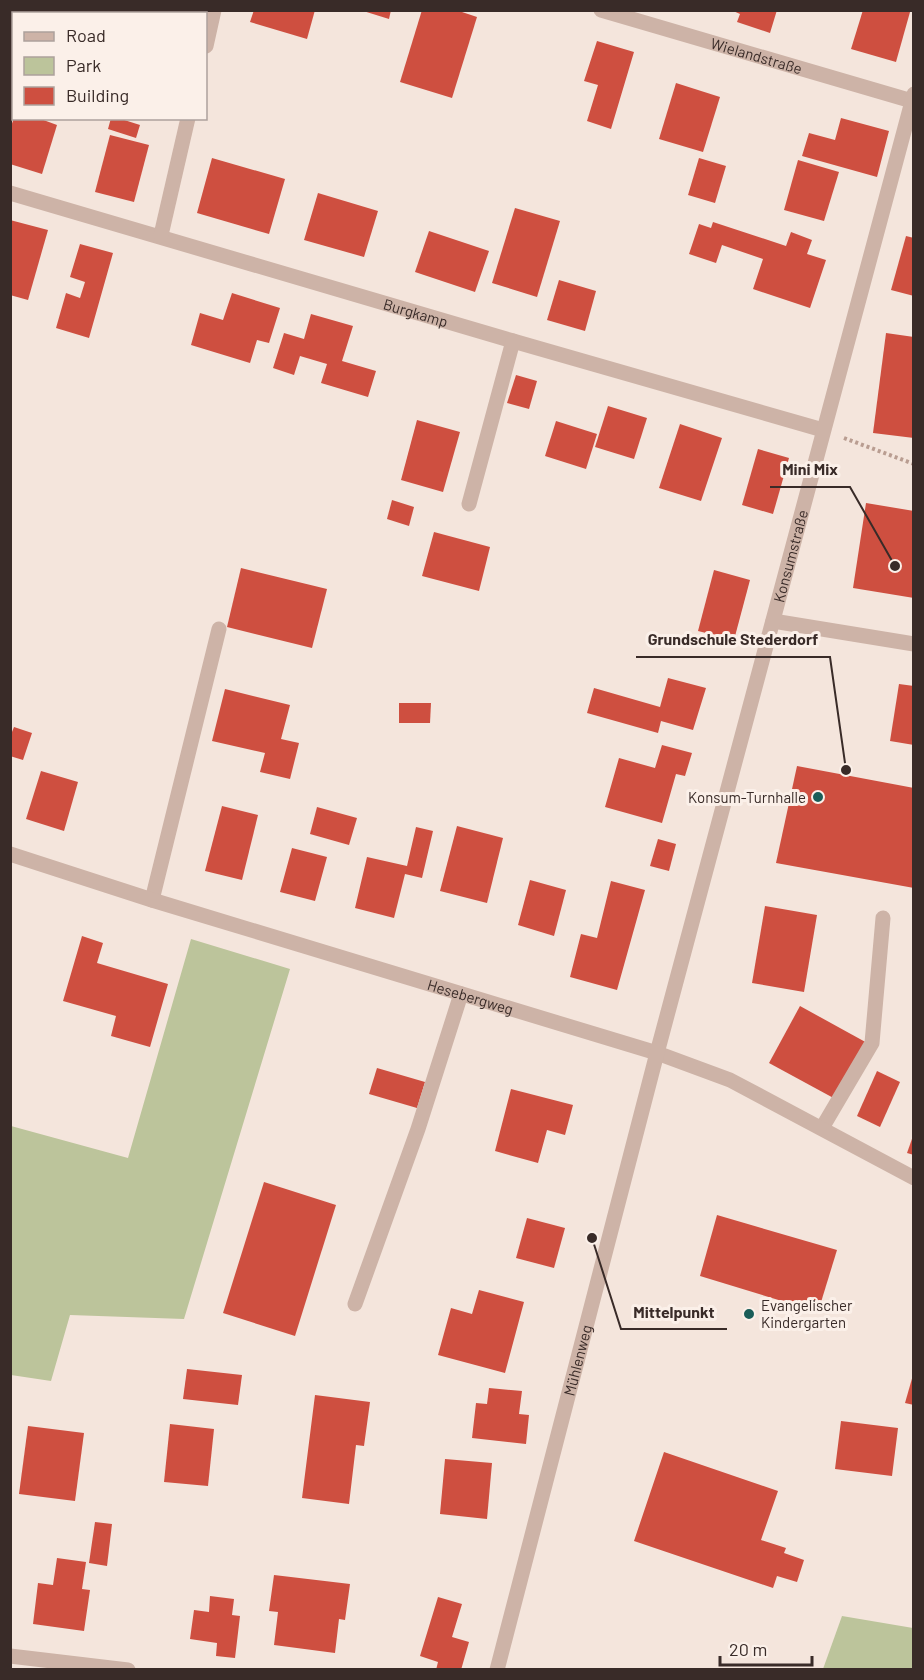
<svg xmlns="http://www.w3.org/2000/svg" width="924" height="1680" font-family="Barlow,sans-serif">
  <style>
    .green { fill: #bcc49b }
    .building { fill: #ce4f40 }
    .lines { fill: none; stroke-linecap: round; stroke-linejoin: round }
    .path { stroke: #b99d91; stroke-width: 4; stroke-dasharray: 3 3; stroke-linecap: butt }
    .lane { stroke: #cdb3a7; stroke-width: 15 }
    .street { stroke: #cdb3a7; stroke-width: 15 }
    .poi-dot { fill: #1a5d58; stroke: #fbf0e9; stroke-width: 2 }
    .labels { text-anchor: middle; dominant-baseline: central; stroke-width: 6; stroke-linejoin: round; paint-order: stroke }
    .street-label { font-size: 15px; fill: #392b28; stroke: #fbf0e9 }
    .poi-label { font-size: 15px; fill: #392b28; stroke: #fbf0e9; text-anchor: end }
    .leader { fill: none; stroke: #392b28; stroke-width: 2 }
    .callout-dot { fill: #392b28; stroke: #fbf0e9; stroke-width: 2 }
    .callout-label { font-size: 16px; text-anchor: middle; font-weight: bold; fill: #392b28; stroke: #fbf0e9; stroke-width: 6; stroke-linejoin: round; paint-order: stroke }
  </style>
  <rect width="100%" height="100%" fill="#f4e5dc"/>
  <!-- green -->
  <g class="green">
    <path d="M191,939l99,30 -106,350 -114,-4 -19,66 -40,-6v-249l117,32z"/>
    <path d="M842,1616l71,12v41h-90z"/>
  </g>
  <!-- building -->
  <g class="building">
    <path d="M190,10l-1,4h-35l-6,-3z"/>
    <path d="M254,10h61l-8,29 -57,-17z"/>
    <path d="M360,10h31l-2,9z"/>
    <path d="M422,10h34l21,7 -25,81 -52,-16z"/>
    <path d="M731,10h46l-7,23 -33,-11 3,-8z"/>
    <path d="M863,10l47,2 -14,50 -45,-13z"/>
    <path d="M597,41l37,11 -23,77 -24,-8 11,-36 -14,-4z"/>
    <path d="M676,83l44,14 -17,55 -44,-13z"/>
    <path d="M14,118h24l19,7 -15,49 -32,-10v-35z"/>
    <path d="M111,118h7l22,7 -4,13 -28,-9z"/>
    <path d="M841,118l48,13 -12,46 -75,-21 7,-23 26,7z"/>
    <path d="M110,135l39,10 -15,57 -39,-10z"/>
    <path d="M212,158l73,21 -16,55 -72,-21z"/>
    <path d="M699,158l27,8 -11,37 -27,-8z"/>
    <path d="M798,160l41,12 -15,49 -40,-11z"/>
    <path d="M318,193l60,18 -14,46 -60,-17z"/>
    <path d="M515,208l45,13 -23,76 -45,-14z"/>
    <path d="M10,220l38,10 -20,70 -18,-5z"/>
    <path d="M713,222l73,24 5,-14 21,8 -5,14 19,6 -16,48 -57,-19 10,-30 -41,-14 -6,18 -27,-9 10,-30 12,4z"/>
    <path d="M429,231l60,20 -14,41 -60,-20z"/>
    <path d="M906,236l8,2v58l-23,-6z"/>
    <path d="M80,244l33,9 -24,85 -33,-10 10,-35 14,5 5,-16 -15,-5z"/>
    <path d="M559,280l37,11 -11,40 -38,-11z"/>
    <path d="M232,293l48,15 -11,35 -12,-3 -7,23 -59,-18 9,-32 23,7z"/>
    <path d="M311,314l42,12 -11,35 34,10 -8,26 -47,-14 6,-19 -27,-8 -6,19 -21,-7 11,-35 20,6z"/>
    <path d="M886,333l28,4v101l-41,-5z"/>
    <path d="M516,375l21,6 -8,28 -22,-6z"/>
    <path d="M608,406l39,12 -13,41 -39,-12z"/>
    <path d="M417,420l43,12 -17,60 -42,-12z"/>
    <path d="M556,421l41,13 -11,35 -41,-13z"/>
    <path d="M680,424l42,14 -21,63 -42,-13z"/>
    <path d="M758,449l31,9 -16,56 -31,-9z"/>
    <path d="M392,500l22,7 -5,19 -22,-7z"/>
    <path d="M866,503l48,8v87l-61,-10z"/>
    <path d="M434,532l56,15 -11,44 -57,-15z"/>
    <path d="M241,568l86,21 -15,59 -85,-21z"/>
    <path d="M714,570l36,10 -16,60 -36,-9z"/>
    <path d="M668,678l38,10 -13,42 -32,-9 -3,12 -71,-20 7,-25 66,19z"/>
    <path d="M899,684l15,2v59l-24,-4z"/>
    <path d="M225,689l65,16 -9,34 18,4 -9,36 -30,-7 5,-19 -53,-12z"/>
    <path d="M399,703h32l-1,20h-31z"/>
    <path d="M14,727l18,6 -9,27 -13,-4v-19z"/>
    <path d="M662,745l30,8 -7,23 -9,-2 -14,49 -57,-16 14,-49 36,10z"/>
    <path d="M797,766l117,22v100l-138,-25z"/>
    <path d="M41,771l37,11 -14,49 -38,-12z"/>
    <path d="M222,806l36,9 -16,65 -37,-9z"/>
    <path d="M317,807l40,11 -8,27 -39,-11z"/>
    <path d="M457,826l46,12 -16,65 -47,-12z"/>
    <path d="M416,827l17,4 -11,47 -17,-4 -11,44 -39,-10 12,-51 40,9z"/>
    <path d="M658,839l18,5 -7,27 -19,-5z"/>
    <path d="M292,848l35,9 -12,44 -35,-9z"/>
    <path d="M530,880l36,10 -12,46 -36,-11z"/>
    <path d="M611,881l34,9 -28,100 -47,-13 11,-43 16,4z"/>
    <path d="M765,906l52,9 -13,77 -52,-9z"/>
    <path d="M82,936l21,7 -6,20 71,21 -18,63 -39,-11 5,-20 -53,-15z"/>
    <path d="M800,1006l69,38 -30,57 -70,-38z"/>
    <path d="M377,1068l48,14 -8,26 -48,-14z"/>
    <path d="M877,1071l23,11 -20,45 -23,-11z"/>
    <path d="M511,1089l62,16 -8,30 -18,-5 -9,33 -43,-12z"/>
    <path d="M913,1136h1v19l-7,-2z"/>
    <path d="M264,1182l72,23 -41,131 -72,-23z"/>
    <path d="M717,1215l120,35 -19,62 -118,-36z"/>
    <path d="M527,1218l38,10 -11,40 -38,-10z"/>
    <path d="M479,1290l45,12 -19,71 -67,-18 13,-47 21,6z"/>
    <path d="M187,1369l55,6 -4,30 -55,-6z"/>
    <path d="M913,1375h1v30l-9,-2z"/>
    <path d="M489,1388l33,3 -3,23 10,1 -3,29 -54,-6 4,-35 11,1z"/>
    <path d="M315,1395l55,7 -6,44 -8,-1 -7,59 -47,-6z"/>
    <path d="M841,1421l57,7 -6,48 -57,-7z"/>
    <path d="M170,1424l44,5 -6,57 -44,-4z"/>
    <path d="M28,1426l56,7 -9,68 -56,-7z"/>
    <path d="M664,1452l114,39 -17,49 25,8 -2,5 20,7 -7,22 -20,-6 -4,12 -139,-47z"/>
    <path d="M445,1459l47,4 -5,56 -47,-5z"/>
    <path d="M95,1522l17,2 -5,42 -18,-3z"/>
    <path d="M57,1558l29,4 -4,27 8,1 -6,41 -51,-7 5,-41 15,2z"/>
    <path d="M274,1575l76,9 -5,36 -6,-1 -4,34 -61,-8 4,-33 -9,-1z"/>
    <path d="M210,1596l24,3 -2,16 8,1 -5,42 -19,-2 1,-13 -27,-4 4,-29 15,2z"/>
    <path d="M438,1597l24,7 -10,33 17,5 -8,28h-25l2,-8 -18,-6z"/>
  </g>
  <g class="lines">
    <!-- path -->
    <path class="path" d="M844,438l70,26"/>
    <!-- lane -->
    <g class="lane">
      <path d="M152,900l67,-271"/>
      <path d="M822,1128l50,-85 11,-125"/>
      <path d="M355,1304l63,-175 43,-135"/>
    </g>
    <!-- street -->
    <g class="street">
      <path id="s1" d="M601,10l311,91"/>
      <path d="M206,46l8,-36"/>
      <path id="s2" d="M10,193l503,148 310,89"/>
      <path d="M161,235l27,-117"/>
      <path d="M469,504l44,-163"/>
      <path d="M773,621l141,23"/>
      <path id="s3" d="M10,854l142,46 505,153 73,27 184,98"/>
      <path d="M10,1656l118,14"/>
      <path id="s4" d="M497,1670l160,-617 257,-959"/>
    </g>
  </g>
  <!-- markers -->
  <g class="poi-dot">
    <circle cx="818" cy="797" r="6"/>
    <circle cx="749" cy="1314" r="6"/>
  </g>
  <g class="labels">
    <!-- street labels -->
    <g class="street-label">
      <text stroke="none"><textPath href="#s1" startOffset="162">Wielandstraße</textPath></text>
      <text stroke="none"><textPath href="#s2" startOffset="423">Burgkamp</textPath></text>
      <text stroke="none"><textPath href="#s4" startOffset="1152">Konsumstraße</textPath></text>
      <text stroke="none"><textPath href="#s3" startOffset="482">Hesebergweg</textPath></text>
      <text stroke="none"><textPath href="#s4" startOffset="320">Mühlenweg</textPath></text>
    </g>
    <!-- poi labels -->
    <g class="poi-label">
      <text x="806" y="797">Konsum-Turnhalle</text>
      <text x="761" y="1305" text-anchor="start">Evangelischer<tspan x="761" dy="17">Kindergarten</tspan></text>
    </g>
  </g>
  <!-- callouts -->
  <path class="leader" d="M895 566L850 487H770M846 770L830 657H636M592 1238L621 1329H727"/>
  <g class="callout-dot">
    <circle cx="895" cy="566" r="6"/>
    <circle cx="846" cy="770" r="6"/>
    <circle cx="592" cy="1238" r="6"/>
  </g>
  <g class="callout-label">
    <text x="810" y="475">Mini Mix</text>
    <text x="733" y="645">Grundschule Stederdorf</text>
    <text x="674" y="1318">Mittelpunkt</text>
  </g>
  <!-- border -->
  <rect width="924" height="1680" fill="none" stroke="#392b28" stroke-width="24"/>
  <!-- legend -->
  <rect x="12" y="12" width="195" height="108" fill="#fbf0e9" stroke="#ada19c" stroke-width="1.5"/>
  <rect x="24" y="32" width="30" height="9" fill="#cdb3a7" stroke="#ada19c" stroke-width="1.5"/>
  <text x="66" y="42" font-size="18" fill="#392b28">Road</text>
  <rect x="24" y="57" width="30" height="18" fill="#bcc49b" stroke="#ada19c" stroke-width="1.5"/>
  <text x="66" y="72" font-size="18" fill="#392b28">Park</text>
  <rect x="24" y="87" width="30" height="18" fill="#ce4f40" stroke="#ada19c" stroke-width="1.5"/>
  <text x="66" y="102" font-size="18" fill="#392b28">Building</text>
  <!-- scale -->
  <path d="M720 1656v9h92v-9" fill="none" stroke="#392b28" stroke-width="3"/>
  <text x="729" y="1656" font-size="18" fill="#392b28" stroke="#fbf0e9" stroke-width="4.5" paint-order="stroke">20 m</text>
</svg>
